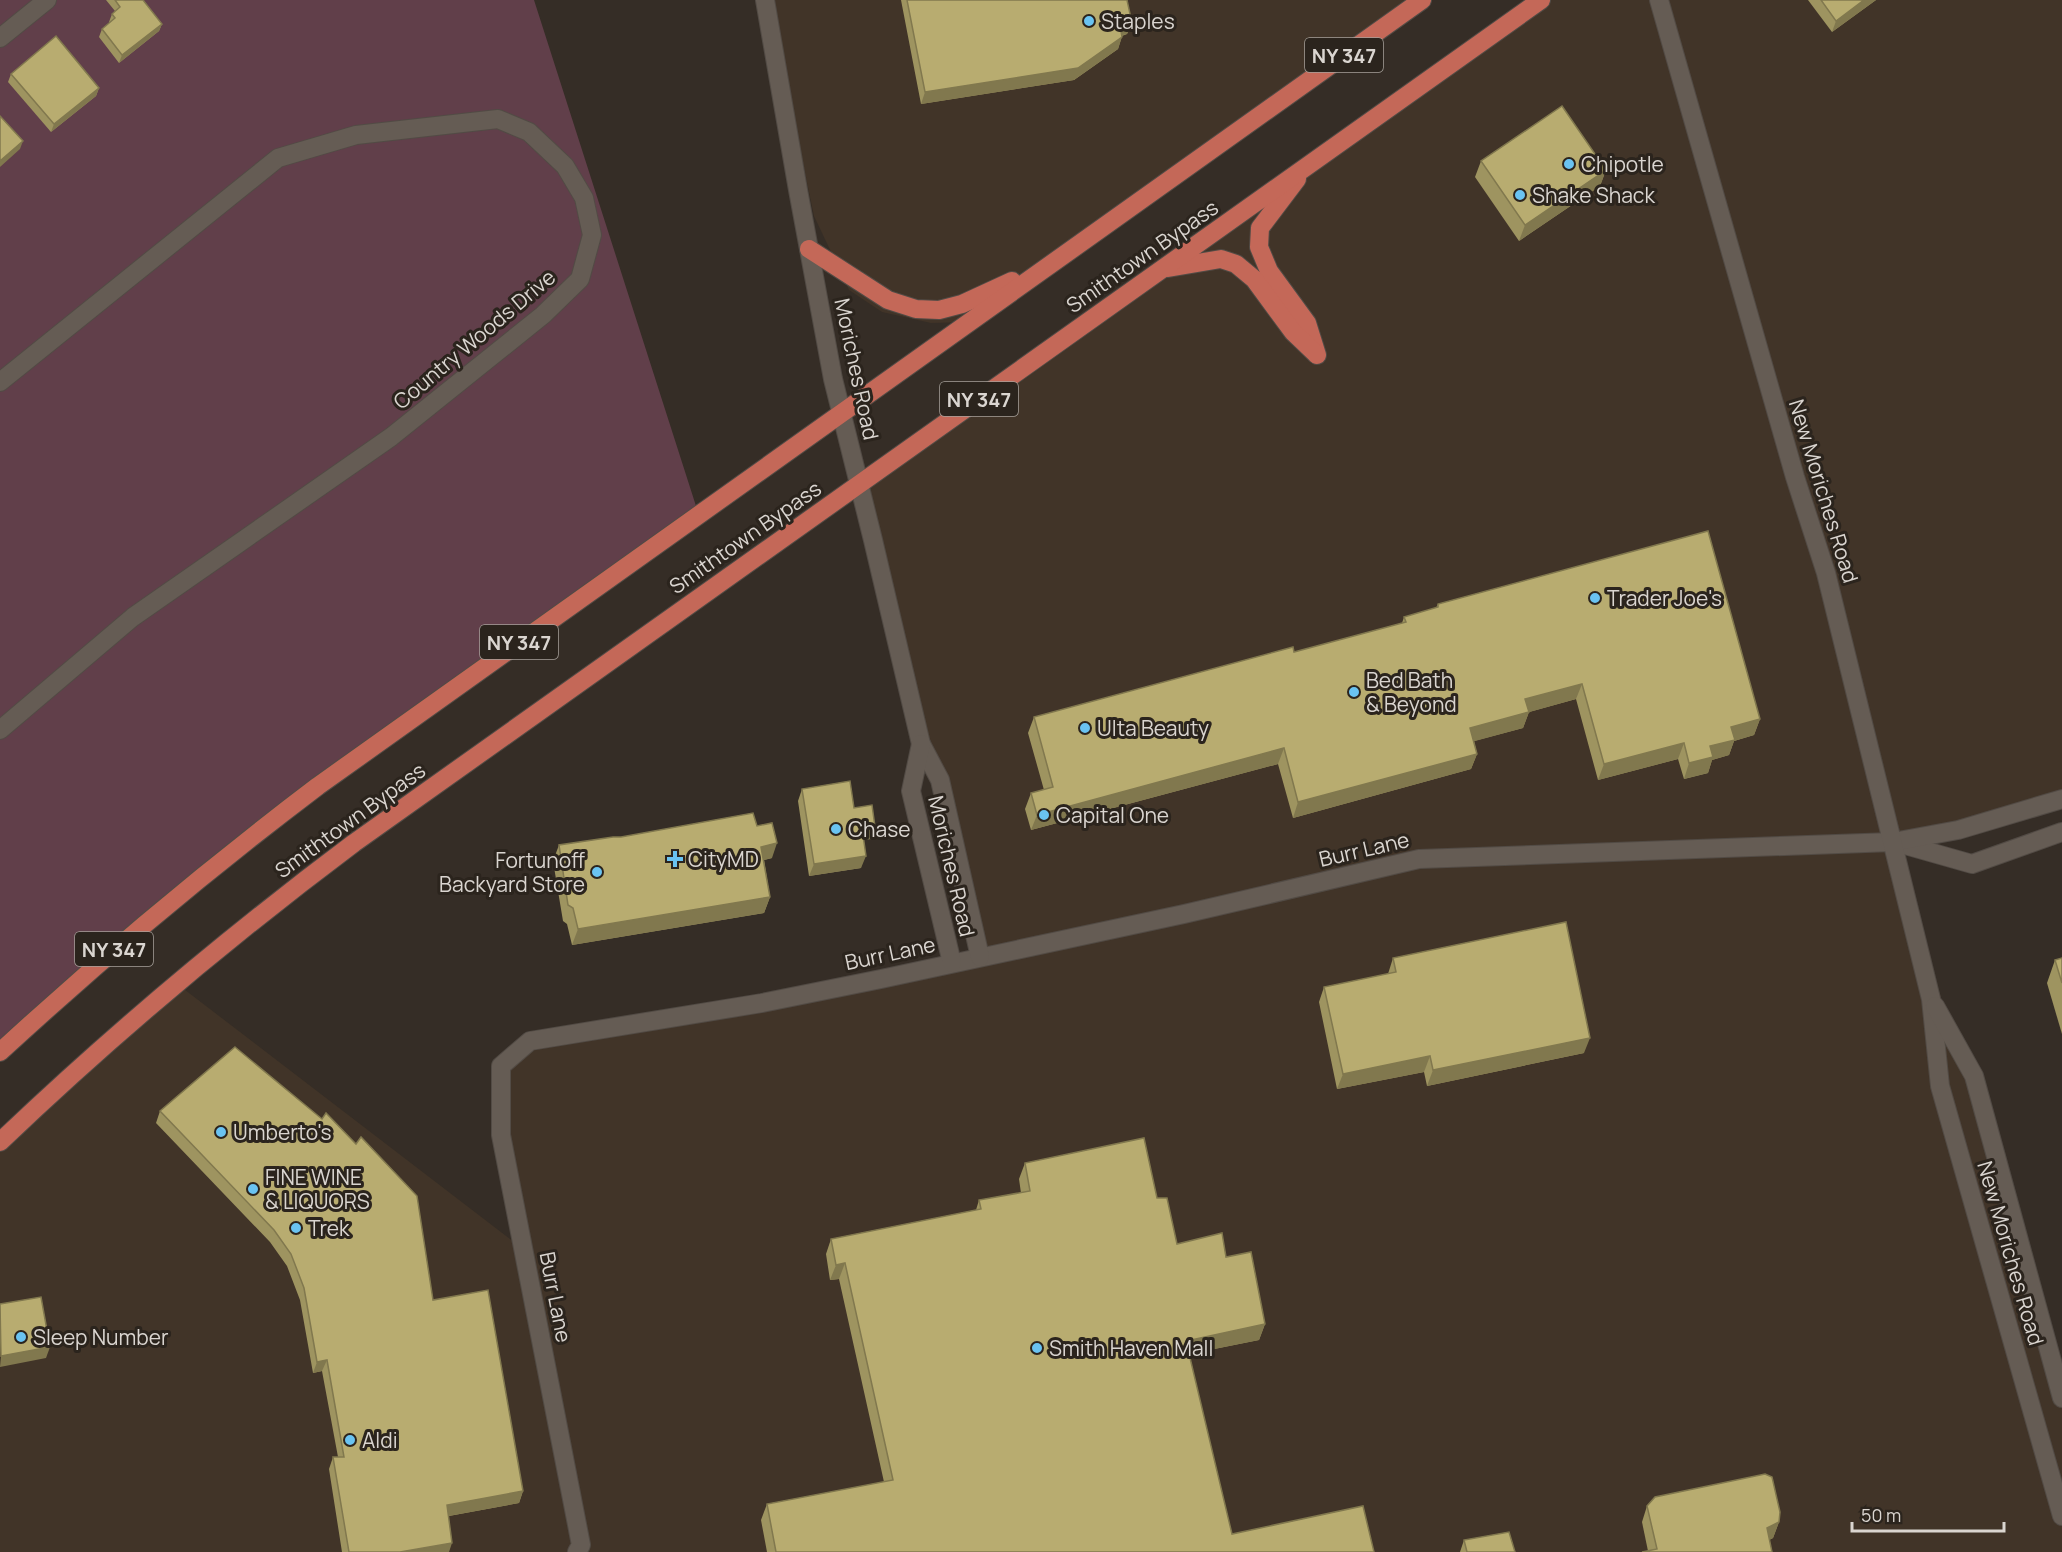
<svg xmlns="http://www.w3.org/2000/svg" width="2062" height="1552" font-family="Manrope,sans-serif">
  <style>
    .built { fill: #413428 }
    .green { fill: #613f4a }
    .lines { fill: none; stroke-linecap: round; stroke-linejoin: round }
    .minor-casing { stroke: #524b45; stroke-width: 20 }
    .secondary-casing { stroke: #524b45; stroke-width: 20 }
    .trunk-casing { stroke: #524b45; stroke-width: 20 }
    .minor { stroke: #655c54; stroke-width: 18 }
    .secondary { stroke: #655c54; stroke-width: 18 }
    .trunk { stroke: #c46858; stroke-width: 18 }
    .wall { fill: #9e9460 }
    .shaded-wall { fill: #81784e }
    .building { fill: #b8ac70; stroke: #81784e; stroke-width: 1.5 }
    .poi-dot { fill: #6ac3f1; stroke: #2b241d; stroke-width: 2 }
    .labels { text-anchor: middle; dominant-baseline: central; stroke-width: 6; stroke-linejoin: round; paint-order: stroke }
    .shield { fill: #2b241d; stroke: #a6a09a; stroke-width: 1.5 }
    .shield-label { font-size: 20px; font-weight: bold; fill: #dad5d0 }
    .poi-label { font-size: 21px; fill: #dad5d0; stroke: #2b241d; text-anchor: start }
    .street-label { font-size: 21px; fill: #dad5d0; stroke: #2b241d }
  </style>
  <rect width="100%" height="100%" fill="#352d26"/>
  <!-- built -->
  <g class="built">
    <path d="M769,0h653l-453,322 -38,1 -49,-11 -33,-22 -35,-74z"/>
    <path d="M1541,0h521v799l-168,43 168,556v154h-2062v-410l176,-159 347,266 -22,-183 29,-25 450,-85 -121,-472z"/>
  </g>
  <!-- green -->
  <path class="green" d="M0,0h534l162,506 -655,500 -41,44z"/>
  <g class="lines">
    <!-- minor casing -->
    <g class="minor-casing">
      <g id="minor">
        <path d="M0,38l47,-38"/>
        <path d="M0,382l278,-224 78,-23 142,-16 31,13 36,34 19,32 8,37 -12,44 -37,36 -152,122 -258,180 -133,113"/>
        <path d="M1898,843l74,21 90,-32"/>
        <path d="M577,1552l4,-7 -80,-410v-69l29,-25 232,-38 119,-24 303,-65 235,-55 474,-17 65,-12 104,-31"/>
      </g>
    </g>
    <!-- secondary casing -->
    <g class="secondary-casing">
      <g id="secondary">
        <path d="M765,0l33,190 35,189 40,161 48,204 19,36 40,177"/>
        <path d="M1659,0l136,477 31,96 105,426 9,87 122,430"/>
        <path d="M921,744l-10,47 41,172"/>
        <path d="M1935,1006l39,70 88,322"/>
      </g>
    </g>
    <!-- trunk casing -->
    <g class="trunk-casing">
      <g id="trunk">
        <path d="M1297,179l-37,49 -1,19 10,24 38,52 10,32"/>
        <path d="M809,249l79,51 28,9 23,1 23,-6 50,-23"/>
        <path d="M1168,268l53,-9 15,5 18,15 39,53 23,22"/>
        <path d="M0,1052c102,-94 207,-182 318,-266l1104,-786"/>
        <path d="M0,1142c112,-107 230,-206 354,-299l1187,-843"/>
      </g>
    </g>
    <!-- minor -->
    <use href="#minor" class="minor"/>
    <!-- secondary -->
    <use href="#secondary" class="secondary"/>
    <!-- trunk -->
    <use href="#trunk" class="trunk"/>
  </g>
  <!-- wall -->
  <g class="wall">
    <path d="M106,0h37l19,24 -3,7 -40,32 -20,-26 3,-8 8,-6 -1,-1 3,-8 3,-3z"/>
    <path d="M901,0h226l5,23 -5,11 -5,2 -4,13 -44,31 -153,24z"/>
    <path d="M1808,0h68l-44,32z"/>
    <path d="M11,74l88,14 -3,8 -45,36 -43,-50z"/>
    <path d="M1481,161l125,9 -6,16 -81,55 -44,-64z"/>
    <path d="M1438,604l322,115 -6,16 -20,6 -5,14 -17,5 -4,13 -24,6 -6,-20 -80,21 -22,-81 -47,13 -6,16 -49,13 3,13 -6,15 -178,49 -15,-54 -247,66 -6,-21 6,-16 13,-3 -16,-57 6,-16 260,-65 108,-29 2,-6 32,-9z"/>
    <path d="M802,789l52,19 21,19 -4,12 -8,1 -2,28 -52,8 -11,-75z"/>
    <path d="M757,826l15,32 -8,2 6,37 -6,16 -192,32 -5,-21 -4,-3 -10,-60 6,-16 62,-8z"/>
    <path d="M1393,958l191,95 -157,33 -3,-14 -87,17 -18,-87 5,-15 64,-13z"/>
    <path d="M2062,958v76l-15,-51 8,-23z"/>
    <path d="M160,1111l273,189 90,191 -4,12 -70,13v36h-107l-13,-83 4,-12h5l-16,-86 -9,2 -13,-73 -13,-34 -17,-24 -114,-119z"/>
    <path d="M1025,1163l132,35 20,46 49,13 39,67 -6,16 -70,14 43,180 142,18h-607l-6,-32 6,-16 117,-22 -45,-203 -9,1 -4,-26 5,-15 145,-29 3,-10 42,-7 -2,-14z"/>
    <path d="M1647,1506l132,16 -6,16 -4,2 -121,11 -6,-29z"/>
    <path d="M1464,1540l51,12h-55z"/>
  </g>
  <!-- shaded-wall -->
  <g class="shaded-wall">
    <path d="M1864,0h12l-44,32 4,-11z"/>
    <path d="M1132,23l-5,11 -12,3 5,-12z"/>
    <path d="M162,24l-3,7 -40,32 3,-8z"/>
    <path d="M1122,37l-4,12 -44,31 -153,24 4,-12z"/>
    <path d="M99,88l-3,8 -45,36 3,-8z"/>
    <path d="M23,141l-3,8 -20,18v-6z"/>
    <path d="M1606,170l-6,16 -81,55 6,-16z"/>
    <path d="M1582,684l-6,15 -57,16 6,-16z"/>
    <path d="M1529,712l-6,16 -59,16 6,-16z"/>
    <path d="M1760,719l-6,16 -20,6 -5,14 -17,5 -4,13 -24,6 5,-16 21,-17 21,-19z"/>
    <path d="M1684,743l-6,16 -80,21 6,-16z"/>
    <path d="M1284,748l-6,16 -247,66 6,-15z"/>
    <path d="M1477,754l-6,15 -178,49 5,-16z"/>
    <path d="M875,827l-4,12 -14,1 5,-12z"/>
    <path d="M777,843l-5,15 -16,4 5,-15z"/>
    <path d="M866,856l-5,12 -52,8 5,-12z"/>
    <path d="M770,897l-6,16 -192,32 6,-16z"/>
    <path d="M1590,1038l-6,15 -157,33 6,-16z"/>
    <path d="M1430,1056l-6,16 -87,17 6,-15z"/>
    <path d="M845,1263l-6,16 -9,1 6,-15z"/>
    <path d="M1265,1324l-6,16 -79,16 6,-15z"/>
    <path d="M50,1347l-4,11 -46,9 1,-11z"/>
    <path d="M327,1360l-5,11 -9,2 4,-11z"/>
    <path d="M523,1491l-4,12 -76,14 4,-12z"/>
    <path d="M1779,1522l-6,16 -12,6 6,-16z"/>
    <path d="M452,1543l-3,9h-49z"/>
  </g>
  <!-- building -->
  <g class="building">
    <path d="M115,0h28l19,24 -40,31 -20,-26 13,-11 -3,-4 8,-7z"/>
    <path d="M907,0h220l5,23 -12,2 2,12 -44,31 -153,24z"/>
    <path d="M1821,0h43l-28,21z"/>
    <path d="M56,36l43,52 -45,36 -43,-50z"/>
    <path d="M1562,106l44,64 -81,55 -44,-64z"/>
    <path d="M0,116l23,25 -23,20z"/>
    <path d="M1708,531l52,188 -29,8 4,13 -25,6 3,11 -24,6 -5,-20 -80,21 -22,-80 -57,15 4,13 -59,16 7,26 -179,48 -14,-54 -247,67 -6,-22 22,-6 -19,-70 259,-70 1,5 112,-30 -2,-5 34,-10v-3z"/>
    <path d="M850,781l4,27 18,-3 3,22 -13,1 4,28 -52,8 -12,-75z"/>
    <path d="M753,813l4,13 15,-3 5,20 -16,4 9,50 -192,32 -5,-21 -5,-3 -9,-60 54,-8h8z"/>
    <path d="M1566,922l24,116 -157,32 -3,-14 -87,18 -19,-87 72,-15 -3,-14z"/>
    <path d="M2062,958v25l-7,-23z"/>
    <path d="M235,1047l87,72 4,-6 30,31 5,-7 56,59 16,104 55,-10 35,201 -76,14 5,38 -52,9h-51l-16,-95h11l-17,-97 -10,2 -13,-74 -13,-34 -17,-24 -114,-119z"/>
    <path d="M1144,1138l13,60h10l10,46 45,-11 4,24 25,-5 14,72 -79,17 46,193 131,-28 11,46h-598l-9,-48 126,-24 -48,-217 -9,2 -5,-26 150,-30 -2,-9 51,-9 -5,-28z"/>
    <path d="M41,1297l9,50 -49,9 -1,-52z"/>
    <path d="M1765,1474l7,3 8,35 -1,10 -12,6 5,24h-130l15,-3 -10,-43 8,-9z"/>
    <path d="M1509,1532l6,20h-48l-3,-12z"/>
  </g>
  <!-- markers -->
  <g class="poi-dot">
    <circle cx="1089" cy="21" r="6"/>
    <circle cx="1569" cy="164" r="6"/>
    <circle cx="1520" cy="195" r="6"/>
    <circle cx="1595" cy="598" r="6"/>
    <circle cx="1354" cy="692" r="6"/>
    <circle cx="1085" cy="728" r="6"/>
    <circle cx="1044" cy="815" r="6"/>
    <circle cx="836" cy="829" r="6"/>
    <path d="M672 850h6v6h6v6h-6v6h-6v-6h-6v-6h6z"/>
    <circle cx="597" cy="872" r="6"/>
    <circle cx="221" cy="1132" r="6"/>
    <circle cx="253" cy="1189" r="6"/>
    <circle cx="296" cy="1228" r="6"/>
    <circle cx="21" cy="1337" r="6"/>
    <circle cx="1037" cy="1348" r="6"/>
    <circle cx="350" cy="1440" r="6"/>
  </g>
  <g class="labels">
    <!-- shield labels -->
    <g class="shield">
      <rect x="1305" y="38" width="78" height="34" rx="4.5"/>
      <rect x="940" y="382" width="78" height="34" rx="4.5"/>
      <rect x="480" y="625" width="78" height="34" rx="4.5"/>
      <rect x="75" y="932" width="78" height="34" rx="4.5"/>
    </g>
    <g class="shield-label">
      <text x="1344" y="55">NY 347</text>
      <text x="979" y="399">NY 347</text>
      <text x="519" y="642">NY 347</text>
      <text x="114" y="949">NY 347</text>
    </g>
    <!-- poi labels -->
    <g class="poi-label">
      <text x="1101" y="21">Staples</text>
      <text x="1581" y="164">Chipotle</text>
      <text x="1532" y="195">Shake Shack</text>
      <text x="1607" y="598">Trader Joe's</text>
      <text x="1366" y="680">Bed Bath<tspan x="1366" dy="24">&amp; Beyond</tspan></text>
      <text x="1097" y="728">Ulta Beauty</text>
      <text x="1056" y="815">Capital One</text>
      <text x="848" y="829">Chase</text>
      <text x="688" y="859">CityMD</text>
      <text x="585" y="860" text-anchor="end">Fortunoff<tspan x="585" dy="24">Backyard Store</tspan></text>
      <text x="233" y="1132">Umberto's</text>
      <text x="265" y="1177">FINE WINE<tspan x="265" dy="24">&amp; LIQUORS</tspan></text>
      <text x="308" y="1228">Trek</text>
      <text x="33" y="1337">Sleep Number</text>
      <text x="1049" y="1348">Smith Haven Mall</text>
      <text x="362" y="1440">Aldi</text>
    </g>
    <!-- street labels -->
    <g class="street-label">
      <text transform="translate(1142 256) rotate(-35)">Smithtown Bypass</text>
      <text transform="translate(474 339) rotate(-40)">Country Woods Drive</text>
      <text transform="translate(857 369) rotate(78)">Moriches Road</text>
      <text transform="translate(1824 491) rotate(73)">New Moriches Road</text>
      <text transform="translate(745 537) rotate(-35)">Smithtown Bypass</text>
      <text transform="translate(350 820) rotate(-36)">Smithtown Bypass</text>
      <text transform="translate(1364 849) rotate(-13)">Burr Lane</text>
      <text transform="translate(952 866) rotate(77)">Moriches Road</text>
      <text transform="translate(890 953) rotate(-12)">Burr Lane</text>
      <text transform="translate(2011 1253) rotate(74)">New Moriches Road</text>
      <text transform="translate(556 1297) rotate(79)">Burr Lane</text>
    </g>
  </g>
  <!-- scale -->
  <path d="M1852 1522v9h152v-9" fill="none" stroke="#dad5d0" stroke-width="3"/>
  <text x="1861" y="1522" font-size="18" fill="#dad5d0" stroke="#2b241d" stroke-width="4.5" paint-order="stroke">50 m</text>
</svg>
